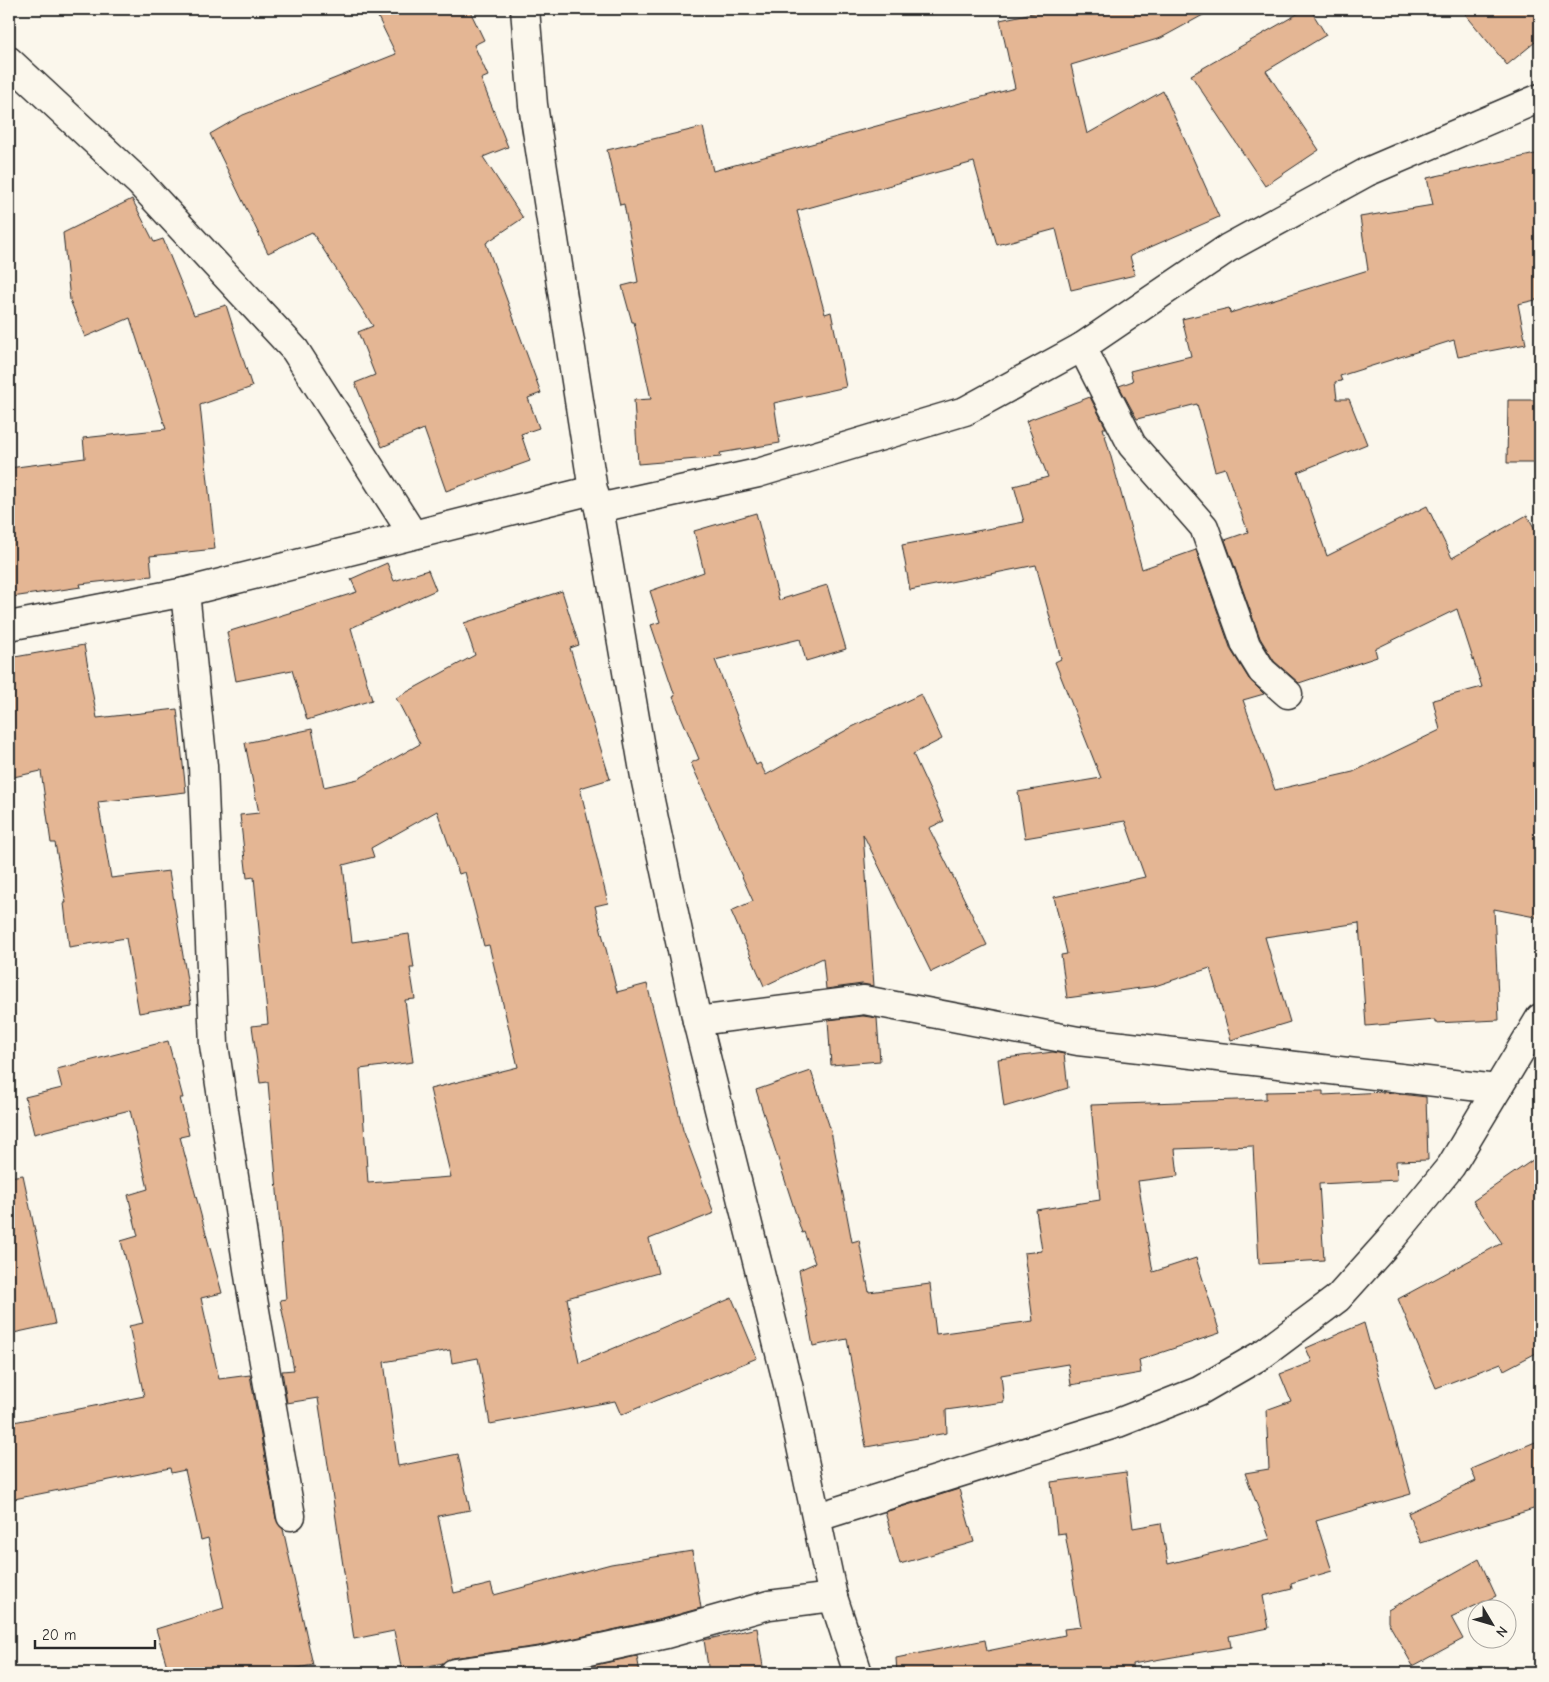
<svg xmlns="http://www.w3.org/2000/svg" width="1549" height="1682" font-family="'Comic Neue',sans-serif">
  <style>
    .building { fill: #e4b694; stroke: #2b2b2b; fill-rule: evenodd }
    .lines { fill: none; stroke-linecap: round; stroke-linejoin: round }
    .street-casing { stroke: #2b2b2b; stroke-width: 31 }
    .secondary-casing { stroke: #2b2b2b; stroke-width: 31 }
    .street { stroke: #fbf7ec; stroke-width: 28 }
    .secondary { stroke: #fbf7ec; stroke-width: 28 }
  </style>
  <rect width="100%" height="100%" fill="#fbf7ec"/>
  <filter id="ink" filterUnits="userSpaceOnUse"><feTurbulence type="fractalNoise" baseFrequency=".02" numOctaves="2"/><feDisplacementMap in="SourceGraphic" scale="10" xChannelSelector="R" yChannelSelector="G"/><feConvolveMatrix kernelMatrix="1 2 1 2 8 2 1 2 1" color-interpolation-filters="sRGB"/></filter>
  <g filter="url(#ink)">
    <!-- building -->
    <g class="building">
      <path d="M374,9h95l15,31 -10,5 14,31 -7,3 27,68 -25,10 40,61 -37,25 55,150 -13,5 11,30 -18,6 9,27 -84,30 -22,-62 -42,18 -27,-64 20,-8 -17,-43 15,-6 -61,-94 -44,21 -58,-119 33,-19 153,-61z"/>
      <path d="M1051,9h163l-53,29 -90,27 16,69 76,-43 56,126 -89,39 5,19 -64,15 -15,-61 -59,16 -23,-83 -177,49 28,103 6,-2 15,75 -72,16 6,40 -60,10 1,4 -83,7 -4,-64 17,-1 -17,-77h-2l-10,-36 16,-4 -14,-78 -4,1 -13,-55 96,-23 10,44 302,-83 -15,-68z"/>
      <path d="M1306,9h4l16,26 -60,36 53,79 -54,36 -74,-111z"/>
      <path d="M1461,9h79v29l-33,27z"/>
      <path d="M1540,153v146l-22,5 8,40 -68,13 -4,-17 -114,36 2,5 -7,1 2,17h12l18,45 -69,28 29,84 100,-50 25,52 75,-43 13,23v380l-46,-9 5,111 -64,3v-3l-69,6 -7,-103 -94,14 25,85 -59,18 -21,-72 -55,18 -88,12 -6,-43 6,-1 -13,-57 91,-20 -20,-56 -100,17 -7,-46 83,-14 -46,-116 6,-3 -25,-94 -126,25 -8,-45 122,-23 -10,-36 34,-9 -22,-56 64,-24 16,31h-3l39,141 54,-19 35,100 18,29 15,15 -21,6 32,90 78,-18 87,-42 -7,-30 49,-13 -25,-78 -82,40 2,8 -78,26 -25,-22 -14,-23 -35,-98 23,-8 -23,-64 -10,3 -18,-67 -60,15 -18,-33 14,-5 -3,-10 61,-15 -9,-37 47,-11 1,5 138,-43 -8,-53 73,-12 -6,-27z"/>
      <path d="M132,199l22,43 9,-3 31,76 32,-10 26,82 -52,18 15,144 -65,7 2,20 -72,8 1,3 -69,10 -3,-21v-108l76,-10 -2,-20 83,-9 -36,-111 -45,19 -15,-37 -7,-67z"/>
      <path d="M1508,400h32v63h-33z"/>
      <path d="M756,513l23,87 48,-15 19,64 -40,12 -6,-22 -85,21 41,105 4,-2 6,12 86,-48 69,-33 21,45 -29,15 31,67 -15,7 58,117 -56,27 -68,-138 11,152 -12,-2 -36,5 -3,-31 -59,28 -33,-75 22,-10 -62,-138 8,-4 -26,-62 2,-1 -24,-71 9,-3 -10,-31 54,-19 -10,-41z"/>
      <path d="M387,563l7,18 34,-11 8,20 -85,38 21,72 -65,20 -15,-50 -56,11 -9,-49 130,-40 -6,-13z"/>
      <path d="M562,591l17,54 -9,3 40,131 -30,9 28,115 -13,3 22,86 30,-8 36,146 31,83 -65,26 9,34 -91,25 12,65 153,-65 25,60 -136,57 -6,-14 -125,23 -12,-66 -26,5 -2,-13 -66,12 14,104 60,-12 12,56 -32,6 16,77 37,-9 3,11 117,-31 81,-13 9,57 -39,11 -123,27 -87,12 -9,5 -41,8 -8,-40 -40,8 -36,-241 -31,5 -5,-32 12,-1 -14,-70 6,-1 -18,-217 -8,1 -8,-57 16,-2 -14,-147 -7,1 -7,-63 19,-2 -14,-70 67,-14 12,58 34,-8 62,-35 -24,-46 79,-43 -11,-32zM437,811l22,63 6,-2 19,74 5,-1 29,122 -88,22 21,88 -83,6 -8,-114 53,-7 -8,-62 10,-1 -5,-31h4l-5,-34 -57,8 -9,-77 31,-8 -3,-9z"/>
      <path d="M84,645l13,73 80,-9 9,83 -88,10 13,76 58,-7 22,133 -52,9 -13,-75 -57,9 -5,-44h2l-11,-60h-4l-10,-72 -32,7v-120z"/>
      <path d="M863,1016l14,2 3,43 -49,4 -3,-45z"/>
      <path d="M168,1041l15,57h-3l9,37 -9,2 42,156 -21,5 18,81 31,-4 26,144 7,10 30,136 -40,8h-104l-13,-44 68,-21 -16,-70 -7,2 -16,-70 -14,3 -1,-5 -161,32v-77l135,-27 -15,-70 14,-3 -22,-82 17,-5 -10,-41 20,-6 -18,-79 -96,24 -9,-37 37,-9 -5,-19z"/>
      <path d="M1053,1052l11,2 4,34 -64,19 -6,-48z"/>
      <path d="M811,1071l20,60 21,111 7,-2 10,52 61,-8 6,50 97,-13 -9,-68 18,-2 -6,-41 64,-10 -9,-95 175,-6v-7l57,-1v4l61,-3 42,5 2,63 -32,1 1,19 -78,4 5,76 -65,4 -6,-118 -78,3 3,27 -40,5 15,91 43,-14 24,75 -81,27 2,13 -70,12 -3,-21 -67,11 3,27 -58,8 1,23 -81,14 -19,-108 -34,7 -14,-76 16,-7 -11,-31 -2,1 -46,-143z"/>
      <path d="M1540,1155v196l-36,19 -3,-7 -65,25 -38,-89 104,-56 -29,-42z"/>
      <path d="M23,1175l32,149 -46,10v-157z"/>
      <path d="M1364,1323l47,171 -95,27 16,50 -41,12 1,6 -29,7 6,32 -40,8 2,11 -99,17 1,9h-236l-1,-15 89,-18 2,11 78,-16 -1,-6 17,-2 -16,-94 -8,1 -6,-52 75,-10 7,56 28,-5 7,41 102,-25 -25,-66 24,-4 -3,-59 25,-9 -11,-27 32,-12 -6,-14z"/>
      <path d="M1540,1440v67l-119,36 -13,-30 68,-32 -5,-12z"/>
      <path d="M959,1489l15,53 -74,22 -15,-52z"/>
      <path d="M1479,1559l17,37 -45,21 12,22 -50,27 -25,-44v-12z"/>
      <path d="M757,1628l7,45h-55l-5,-33z"/>
      <path d="M637,1656l3,17h-81z"/>
    </g>
    <g class="lines">
      <!-- street casing -->
      <g class="street-casing">
        <g id="street">
          <path d="M9,61l131,122 155,167 117,183"/>
          <path d="M1082,347l50,98 72,82 42,118 16,26 26,23"/>
          <path d="M599,508l159,-35 207,-62 117,-64 146,-99 139,-76 173,-74"/>
          <path d="M185,592l18,174 11,279 36,237 41,234"/>
          <path d="M9,626l176,-34 408,-102"/>
          <path d="M697,1021l167,-21 214,41 419,48"/>
          <path d="M818,1517l300,-94 81,-32 64,-37 75,-56 53,-59 60,-73 89,-148"/>
          <path d="M454,1673l88,-12 124,-27 103,-29 64,-8"/>
        </g>
      </g>
      <!-- secondary casing -->
      <g class="secondary-casing">
        <path id="secondary" d="M525,9l8,96 60,385 6,18 46,269 52,244 91,364 45,212 25,76"/>
      </g>
      <!-- street -->
      <use href="#street" class="street"/>
      <!-- secondary -->
      <use href="#secondary" class="secondary"/>
    </g>
  </g>
  <!-- margin -->
  <rect width="1549" height="1682" fill="none" stroke="#fbf7ec" stroke-width="30"/>
  <rect x="15" y="15" width="1519" height="1652" fill="none" stroke="#2b2b2b" stroke-width="2" filter="url(#ink)"/>
  <!-- north arrow -->
  <g transform="translate(1492 1624) rotate(128)"><circle r="24" fill="#fbf7ec" stroke="#a8a59f"/>
  <path d="M0-4L9 19L0 12L-9 19Z" fill="#2b2b2b"/>
  <text y="-8" font-size="14" font-weight="bold" text-anchor="middle" fill="#2b2b2b">N</text>
  </g>
  <!-- scale -->
  <path d="M35 1640v8h120v-8" fill="none" stroke="#2b2b2b" stroke-width="2.5"/>
  <text x="42" y="1640" font-size="15" fill="#2b2b2b" stroke="#fbf7ec" stroke-width="4" paint-order="stroke">20 m</text>
</svg>
